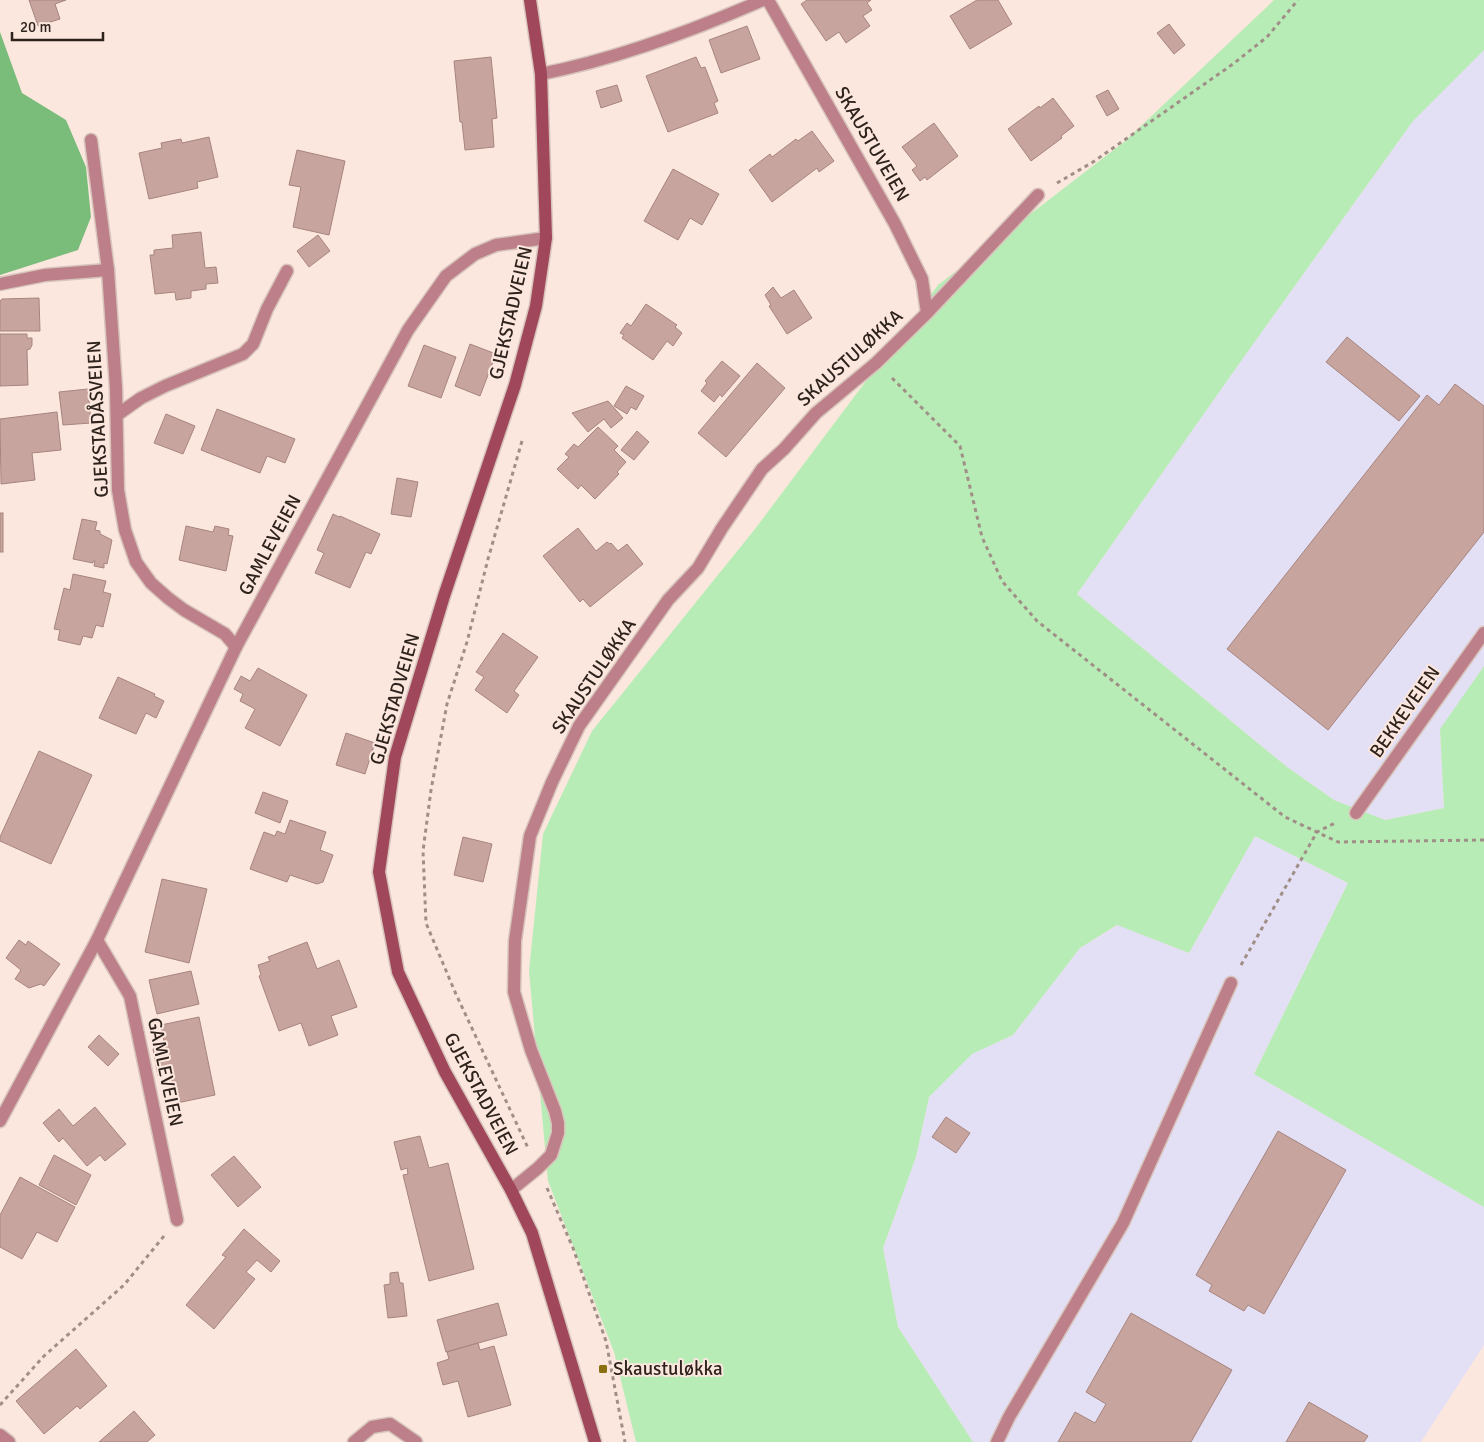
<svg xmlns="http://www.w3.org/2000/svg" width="1484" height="1442" font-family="Signika,sans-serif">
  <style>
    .industrial { fill: #e3dff5 }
    .green { fill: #b8ecb7 }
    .forest { fill: #7abc7a }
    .building { fill: #c7a49d; stroke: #a7857f }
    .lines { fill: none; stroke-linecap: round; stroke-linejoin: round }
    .lane-casing { stroke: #d7c4bb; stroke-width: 15 }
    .street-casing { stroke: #d7c4bb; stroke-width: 15 }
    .secondary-casing { stroke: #d7c4bb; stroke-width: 15 }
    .path { stroke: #a08f87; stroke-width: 3; stroke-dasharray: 4 4; stroke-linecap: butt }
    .lane { stroke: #bd7f89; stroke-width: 12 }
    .street { stroke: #bd7f89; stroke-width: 12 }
    .secondary { stroke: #a0475b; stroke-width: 12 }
    .poi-dot { fill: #8a7011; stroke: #fce7de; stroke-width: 2 }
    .labels { text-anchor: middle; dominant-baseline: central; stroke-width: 4; stroke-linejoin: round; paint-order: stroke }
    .street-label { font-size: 19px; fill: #2e221c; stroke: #fce7de }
    .poi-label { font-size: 19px; fill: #2e221c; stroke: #fce7de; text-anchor: start }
  </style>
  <rect width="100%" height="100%" fill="#fce7de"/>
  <!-- industrial -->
  <g class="industrial">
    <path d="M1484,50v616l-44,64 4,78 -59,12 -51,-20 -47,-33 -210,-173 169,-240 167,-233z"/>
    <path d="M1255,836l93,47 -94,191 230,133v138l-63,97h-448l-75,-115 -15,-79 33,-91 13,-60 43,-43 41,-19 67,-87 38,-23 71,28z"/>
  </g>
  <!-- green -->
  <path class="green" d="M1274,0h210v50l-71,71 -167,233 -169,240 210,173 47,33 51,20 59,-12 -4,-79 44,-63v541l-230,-133 94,-191 -93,-47 -66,117 -72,-28 -37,23 -67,87 -41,19 -43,43 -13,60 -33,91 15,79 75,115h-337l-22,-90 -66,-171 -19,-210 14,-137 49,-103 163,-202 183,-244 186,-143z"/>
  <!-- forest -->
  <path class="forest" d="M0,32l22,61 44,27 20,47 5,50 -13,33 -78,25z"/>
  <!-- building -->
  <g class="building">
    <path d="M29,0h37l-11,4 5,15 -22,7z"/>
    <path d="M807,0h64l-4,3 5,7 -9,6 7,10 -24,17 -7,-11 -13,9 -25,-37z"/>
    <path d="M977,0h21l14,24 -42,25 -20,-33z"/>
    <path d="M1169,24l16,21 -11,9 -17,-21z"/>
    <path d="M747,26l13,33 -39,14 -12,-33z"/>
    <path d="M491,57l6,61 -5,1 2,28 -29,3 -3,-28h-2l-6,-61z"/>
    <path d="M696,57l5,11 4,-1 13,34 -4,2 4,10 -50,19 -22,-56z"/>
    <path d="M617,85l5,16 -21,7 -5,-17z"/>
    <path d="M1108,90l11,19 -12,7 -11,-20z"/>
    <path d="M1053,98l21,28 -13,10 1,2 -31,23 -23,-32 31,-23 1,2z"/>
    <path d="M934,123l24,33 -31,24 -2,-3 -5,4 -8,-11 5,-4 -15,-19z"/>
    <path d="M812,131l22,30 -15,11 -2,-4 -45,34 -23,-32 21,-16 2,3 24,-18 2,2z"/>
    <path d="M209,137l9,40 -21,5 1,6 -49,11 -10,-46 23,-5 -1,-5 20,-4 1,4z"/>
    <path d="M297,150l48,11 -16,74 -36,-8 8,-40 -12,-2z"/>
    <path d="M673,169l46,25 -17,31 -12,-7 -12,22 -34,-19z"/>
    <path d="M201,232l4,36 11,-1 2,16 -12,1v5l-15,2v7l-15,2 -1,-8 -20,2 -5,-39h4v-5l19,-2 -1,-13z"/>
    <path d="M318,235l12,16 -21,16 -12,-16z"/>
    <path d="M773,287l8,11 13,-8 18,28 -25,16 -18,-28 2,-1 -6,-10z"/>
    <path d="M39,298l1,33h-40v-30l2,-2z"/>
    <path d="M646,304l31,21 -2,2 7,6 -9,13 -6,-5 -14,19 -31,-22 2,-3 -4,-2 7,-10 4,3z"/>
    <path d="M0,334h27v4h5v7l-2,4 -3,1 1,35 -28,1z"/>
    <path d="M1347,337l73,59 -21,25 -73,-59z"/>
    <path d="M470,344l26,10 -16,42 -25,-10z"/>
    <path d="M424,345l32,12 -15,41 -33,-12z"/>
    <path d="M722,361l18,15 -18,21 -2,-3 -6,8 -13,-11 6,-8 -2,-2z"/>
    <path d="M757,363l28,25 -59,69 -28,-24z"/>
    <path d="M1455,384l29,22v126l-156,198 -101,-81 200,-254 12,10z"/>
    <path d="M626,386l18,10 -8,14 -5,-3 -4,7 -13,-8z"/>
    <path d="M88,389l3,34 -28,2 -4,-33z"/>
    <path d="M608,401l15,17 -12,10 -7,-9 -16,13 -16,-19z"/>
    <path d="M217,409l78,30 -10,24 -18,-7 -7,17 -59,-23z"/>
    <path d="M57,412l4,38 -29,3 3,27 -34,4 -1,-65z"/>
    <path d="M166,414l29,12 -12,28 -29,-11z"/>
    <path d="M598,427l20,19 -4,4 12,12 -9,10 2,2 -24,25 -14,-14 -3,4 -21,-20 12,-12 -4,-3 9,-10 4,3z"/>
    <path d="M637,431l12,11 -15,18 -13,-10z"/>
    <path d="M397,478l21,4 -7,35 -20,-3z"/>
    <rect x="0" y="513" width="3" height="39"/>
    <path d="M333,514l6,3 1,-1 40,18 -9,20 -5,-2 -16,36 -35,-15 9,-20 -7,-3z"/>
    <path d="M82,519l15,3 -2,8 5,1v3l12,6 -5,24 -3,-1v5l-10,-2 1,-5h-2v2l-20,-4z"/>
    <path d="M186,526l27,6 2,-6 14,3 -1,6 5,1 -7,35 -47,-11z"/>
    <path d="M578,528l18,23 11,-9 3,2 1,-1 7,8 9,-7 16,20 -53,43 -7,-8 -3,3 -37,-46z"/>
    <path d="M73,574l33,7 -3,11 8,2 -8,33 -7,-2 -4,13 -9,-2 -3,9 -22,-5 2,-10 -6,-1 10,-41 6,2z"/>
    <path d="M503,633l35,24 -24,34 5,4 -12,18 -32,-23 9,-13 -8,-5z"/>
    <path d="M258,668l49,27 -27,51 -35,-18 10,-19 -15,-8 3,-7 -9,-5 7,-13 9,5z"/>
    <path d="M118,677l37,17 -1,2 10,5 -8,17 -10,-5 -10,21 -37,-16z"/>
    <path d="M346,733l29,10 -10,31 -29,-9z"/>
    <path d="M39,751l53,24 -41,89 -51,-23v-4z"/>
    <path d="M263,792l25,9 -8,22 -25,-10z"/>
    <path d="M290,820l36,12 -6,18 13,5 -10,27 -6,2 -27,-9 -3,7 -37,-13 14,-37 11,4 2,-5 8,3z"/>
    <path d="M463,837l29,7 -9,38 -29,-7z"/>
    <path d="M162,879l45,10 -18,74 -44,-11z"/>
    <path d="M19,940l7,5 2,-4 32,23 -16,22 -3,-2 -12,4 -14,-9 6,-9 -15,-12z"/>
    <path d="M307,942l10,27 22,-9 18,47 -26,9 7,19 -29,11 -8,-23 -22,8 -20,-55 2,-1 -3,-10 12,-4 -2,-4z"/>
    <path d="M191,971l8,33 -42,10 -8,-34z"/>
    <path d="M199,1017l16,78 -38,8 -7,-30 -12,3 -5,-27 12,-2 -4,-22z"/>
    <path d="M99,1035l20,19 -11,12 -20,-19z"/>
    <path d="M95,1107l31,37 -21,17 -5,-6 -13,11 -24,-28 -4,4 -16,-19 16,-14 14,17z"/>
    <path d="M946,1117l24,16 -14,20 -24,-16z"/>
    <path d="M1278,1131l68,39 -82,144 -16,-9 -4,6 -35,-20 3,-6 -16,-10z"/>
    <path d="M420,1136l9,32 19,-5 26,106 -45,12 -26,-106 5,-1 -1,-6 -6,2 -7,-28z"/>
    <path d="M54,1155l37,20 -15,30 -37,-20z"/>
    <path d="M234,1156l27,31 -23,20 -27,-32z"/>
    <path d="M20,1177l55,30 -18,35 -20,-10 -15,27 -22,-12v-32z"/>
    <path d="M244,1229l36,32 -9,11 -14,-12 -11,12 9,7 -41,50 -28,-24 40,-48 -4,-2z"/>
    <path d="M398,1272l2,11h3l4,33 -19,2 -4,-33 6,-1v-11z"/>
    <path d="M498,1303l9,32 -61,17 -9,-32z"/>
    <path d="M1131,1313l101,57 -41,72h-133l17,-30 20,11 11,-19 -20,-12z"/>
    <path d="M478,1343l2,7 14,-4 17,59 -43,12 -10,-36 -15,4 -6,-22 12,-4 -2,-7z"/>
    <path d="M76,1349l31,37 -27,23 -3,-3 -33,28 -28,-33z"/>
    <path d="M1309,1402l59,34 -4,6h-78z"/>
    <path d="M134,1411l21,24 -8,7h-48z"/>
  </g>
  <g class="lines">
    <!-- lane casing -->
    <g class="lane-casing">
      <g id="lane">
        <path d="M0,284l45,-9 63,-5"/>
        <path d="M117,415l24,-17 24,-12 78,-32 10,-10 14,-35 20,-38"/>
        <path d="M511,1190l27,-22 13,-13 7,-22v-10l-3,-12 -24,-61 -17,-58 1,-51 15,-105 22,-54 27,-56 89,-126 30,-32 24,-40 40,-59 22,-20 32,-36 60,-50 51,-50 111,-118"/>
        <path d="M997,1442l12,-25 114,-194 108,-240"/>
      </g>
    </g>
    <!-- street casing -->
    <g class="street-casing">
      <g id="street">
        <path d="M768,0l127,224 27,55 5,34"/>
        <path d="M541,74c76,-15 151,-43 222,-74"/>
        <path d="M91,140l17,130 8,118 2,102 7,40 11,32 15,21 17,15 16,12 41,24 11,13"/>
        <path d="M1356,813l128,-180"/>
        <path d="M97,940l33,56 47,224"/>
        <path d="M0,1121l97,-181 139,-293 172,-317 38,-54 29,-22 21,-9 50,-7"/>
        <path d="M0,1435l9,7"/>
        <path d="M354,1442l18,-15 18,-3 26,18"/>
      </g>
    </g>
    <!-- secondary casing -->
    <g class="secondary-casing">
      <path id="secondary" d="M530,0l11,74 5,164 -10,68 -21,79 -71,211 -49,161 -16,115 19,100 47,100 66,118 21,43 63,209"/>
    </g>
    <!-- path -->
    <g class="path">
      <path d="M1057,183l36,-21 140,-98 34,-27 31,-37"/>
      <path d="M892,378l68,68 22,91 20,44 35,40 248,196 53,25 146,-2"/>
      <path d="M522,441l-34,118 -21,83 -20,62 -16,86 -8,61 3,72 29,69 73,156"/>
      <path d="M1241,965l76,-133 20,-10"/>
      <path d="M547,1188l26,60 33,93 19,101"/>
      <path d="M0,1405l44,-49 80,-71 40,-49"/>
    </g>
    <!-- lane -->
    <use href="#lane" class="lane"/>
    <!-- street -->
    <use href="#street" class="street"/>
    <!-- secondary -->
    <use href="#secondary" class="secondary"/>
  </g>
  <!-- markers -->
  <rect class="poi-dot" x="598" y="1364" width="10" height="10" rx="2.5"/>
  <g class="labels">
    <!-- street labels -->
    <g class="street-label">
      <text transform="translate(872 144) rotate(60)">SKAUSTUVEIEN</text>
      <text transform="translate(511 313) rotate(-77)">GJEKSTADVEIEN</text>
      <text transform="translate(850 358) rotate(-42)">SKAUSTULØKKA</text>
      <text transform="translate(98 419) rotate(-93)">GJEKSTADÅSVEIEN</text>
      <text transform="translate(270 545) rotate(-62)">GAMLEVEIEN</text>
      <text transform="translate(594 676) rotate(-56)">SKAUSTULØKKA</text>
      <text transform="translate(395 699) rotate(-74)">GJEKSTADVEIEN</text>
      <text transform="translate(1405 712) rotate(-55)">BEKKEVEIEN</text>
      <text transform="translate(165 1072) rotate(78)">GAMLEVEIEN</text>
      <text transform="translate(481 1094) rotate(62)">GJEKSTADVEIEN</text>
    </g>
    <!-- poi labels -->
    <g class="poi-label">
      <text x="613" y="1369">Skaustuløkka</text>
    </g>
  </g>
  <!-- scale -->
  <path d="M12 32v8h91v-8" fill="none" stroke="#2e221c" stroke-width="2.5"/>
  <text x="20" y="32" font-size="15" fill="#2e221c" stroke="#fce7de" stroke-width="4" paint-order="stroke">20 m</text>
</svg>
